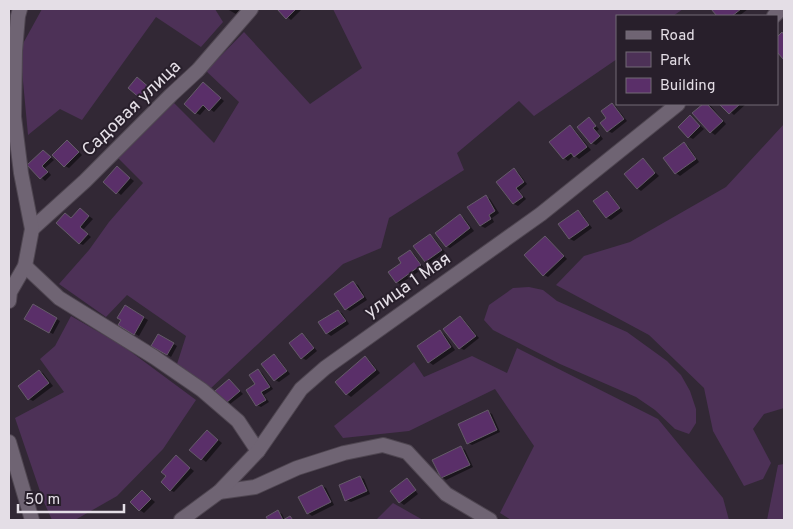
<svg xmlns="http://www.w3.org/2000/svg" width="793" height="529" font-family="Overpass,sans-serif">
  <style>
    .green { fill: #4d3157 }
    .shadow { fill: #0007 }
    .building { fill: #5a2f69; stroke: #655b69 }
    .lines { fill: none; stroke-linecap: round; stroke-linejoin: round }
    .minor-casing { stroke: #4f4651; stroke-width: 16 }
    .minor { stroke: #6f6473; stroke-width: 14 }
    .labels { text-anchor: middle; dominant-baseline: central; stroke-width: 4; stroke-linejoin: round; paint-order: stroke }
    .street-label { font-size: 18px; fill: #e4dee6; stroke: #281f2b }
  </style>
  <rect width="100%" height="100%" fill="#322835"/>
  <!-- green -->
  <g class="green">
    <path d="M42,9h173l8,13 -22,25 -45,-30 -74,103 -22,-11 -32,26 -8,-86z"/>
    <path d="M333,9h350l-10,7h-56v43l-83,57 -15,-15 -62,52 7,17 -75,48 -8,30 -38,16 -133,125 -33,-25 9,-28 -59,-41 -21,22 -47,-33 30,-34 20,-28 34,-39 -25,-25 55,-56 41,41 25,-41 -33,-31 38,-39 66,72 52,-36z"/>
    <path d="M784,124v284l-20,6 -11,15 18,34 -8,16 -19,7 -31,-55 -9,-43 -55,-53 -93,-50 28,-29 46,-14 96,-55z"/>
    <path d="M529,287l14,3 14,11 70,31 40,29 14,14 9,16 6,18v14l-7,11 -14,-5 -20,-19 -19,-13 -76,-33 -67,-34 -9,-10 5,-15 24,-17z"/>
    <path d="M71,316l52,30 73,54 -33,49 -46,47 -42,24h-23l-9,-20 -28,-82 49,-26 -24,-33 15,-13z"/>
    <path d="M517,348l141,71 65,79 6,22h-218l-11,-7 34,-67 -39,-57 -86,42 -66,7 -9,-12 80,-64 10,15 48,-21 35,17z"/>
    <path d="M784,464v56h-17l11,-55z"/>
    <path d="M393,503l30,17h-47z"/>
  </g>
  <!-- shadow -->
  <g class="shadow">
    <path d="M227,9h13l-4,5z"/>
    <path d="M278,9h24l-11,11z"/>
    <path d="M713,9h35l-9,7h-21z"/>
    <path d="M138,79l16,13 -8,9 -4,-2z"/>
    <path d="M204,84l20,17 -10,11 -7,-5 -7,8 -4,-2z"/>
    <path d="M612,104l4,3 11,14 -15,12 -4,-2v-13z"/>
    <path d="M705,104l5,1 16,19 -11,11 -4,-3 -17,-19z"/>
    <path d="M721,104h25l-12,11z"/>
    <path d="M690,117l14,12 -11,10 -4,-2z"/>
    <path d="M589,119l10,10 -2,2 6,8 -7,6 -4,-2z"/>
    <path d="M570,127l4,2 17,21 -12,9 -5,-4 -6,6 -4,-3z"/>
    <path d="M71,144l11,11 -13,13 -4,-2z"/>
    <path d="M684,144l4,2 11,16 -19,14 -4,-3 -11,-15z"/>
    <path d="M43,151l11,9 -9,8 6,7 -6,6 -16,-16z"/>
    <path d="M643,160l16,16 -18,15 -4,-3z"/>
    <path d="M117,168l17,13 -13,14 -16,-13z"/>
    <path d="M514,170l4,2 9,12 -8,7 7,8 -8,7 -4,-2z"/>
    <path d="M607,192l4,3 12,16 -12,9 -4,-2 -12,-17z"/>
    <path d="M486,197l4,2 9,14 -7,5 2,4 -9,6 -4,-2 -12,-19z"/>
    <path d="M81,210l12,9 -10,11 8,7 -8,8 -4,-2 -14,-29 7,5z"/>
    <path d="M578,212l4,2 10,14 -18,13 -4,-2 -10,-15z"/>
    <path d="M460,216l4,2 10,13 -24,17 -4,-2z"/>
    <path d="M430,236l4,2 11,14 -15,12 -4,-3z"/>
    <path d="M546,237l21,22 -19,18 -4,-2z"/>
    <path d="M410,252l4,2 10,14 -24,16 -4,-2z"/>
    <path d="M353,283l5,2 9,15 -17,11 -4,-2z"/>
    <path d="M33,306l27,15 -7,13 -27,-15z"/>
    <path d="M125,307l23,13 -9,16 -19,-11 3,-5z"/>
    <path d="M338,311l4,2 7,11 -18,12 -4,-3z"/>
    <path d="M460,318l4,2 15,18 -15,12 -4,-2z"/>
    <path d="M440,332l4,2 11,16 -22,15 -4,-3 -10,-16z"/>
    <path d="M159,335l18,11 -6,11 -18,-11z"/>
    <path d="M302,335l4,2 11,14 -11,9 -4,-2z"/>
    <path d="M274,356l4,2 12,16 -11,8 -4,-2z"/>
    <path d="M365,358l4,2 11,13 -29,24 -4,-3z"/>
    <path d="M258,370l4,3 11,16 -9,6 5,7 -8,5 -4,-2z"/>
    <path d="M39,371l4,2 10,13 -20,15 -4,-2z"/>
    <path d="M229,380l14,14 -13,10 -4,-2z"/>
    <path d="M488,412l4,2 8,18 -28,13 -4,-2z"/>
    <path d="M207,431l15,12 -16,19 -15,-12z"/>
    <path d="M461,448l4,2 8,17 -27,13 -4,-3z"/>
    <path d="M176,457l18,14 -20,21 -4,-2 -3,-14z"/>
    <path d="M360,477l4,2 6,15 -19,8 -5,-2z"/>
    <path d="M407,480l11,14 -14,11 -4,-3 -8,-10z"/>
    <path d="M322,486l4,2 8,17 -22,11 -4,-3z"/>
    <path d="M143,492l12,10 -11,11 -4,-3z"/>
    <path d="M278,512l4,2 3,6 5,-3 5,3h-25l-2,-2z"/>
  </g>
  <!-- building -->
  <g class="building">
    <path d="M277,9h19l-10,10z"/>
    <path d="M711,9h30l-9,7h-15z"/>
    <path d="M782,32l2,3v25l-7,-8v-15z"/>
    <path d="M137,77l14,12 -9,11 -14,-12z"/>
    <path d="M203,82l18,16 -12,13 -6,-6 -8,9 -11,-10z"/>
    <path d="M612,103l12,16 -17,13 -7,-9 6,-5 -5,-7z"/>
    <path d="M703,104h4l16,17 -13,12 -18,-20z"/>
    <path d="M719,104h21l-11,10z"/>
    <path d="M690,115l10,11 -12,12 -10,-11z"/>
    <path d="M589,117l7,9 -3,2 7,8 -9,8 -14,-17z"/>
    <path d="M570,125l17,22 -13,10 -3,-4 -8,6 -14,-17z"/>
    <path d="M67,140l12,12 -15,15 -12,-12z"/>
    <path d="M684,142l12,17 -21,15 -12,-16z"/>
    <path d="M43,150l8,7 -9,9 6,6 -8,7 -13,-14z"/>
    <path d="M643,158l12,15 -18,16 -13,-15z"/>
    <path d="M117,166l13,12 -14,16 -13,-12z"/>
    <path d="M514,168l10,14 -8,6 7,9 -10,7 -17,-22z"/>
    <path d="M607,191l13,17 -14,10 -13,-17z"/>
    <path d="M486,195l9,16 -6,4 2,4 -11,7 -13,-19z"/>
    <path d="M80,208l9,8 -9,11 8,7 -9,10 -23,-21 9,-10 6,5z"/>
    <path d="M578,210l11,15 -20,14 -11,-15z"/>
    <path d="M460,214l10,14 -24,19 -11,-14z"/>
    <path d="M430,234l12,16 -17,12 -12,-16z"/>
    <path d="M545,236l19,20 -21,20 -19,-21z"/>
    <path d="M410,250l11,15 -25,18 -8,-11 13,-9 -3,-5z"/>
    <path d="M353,281l11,16 -19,13 -11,-16z"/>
    <path d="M33,304l24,14 -8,15 -25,-14z"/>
    <path d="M125,305l19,12 -10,18 -16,-10 3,-5 -4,-2z"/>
    <path d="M338,310l8,11 -20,13 -8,-12z"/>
    <path d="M460,316l16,20 -17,13 -16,-20z"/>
    <path d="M440,330l11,17 -23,16 -11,-17z"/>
    <path d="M302,333l12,15 -13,11 -12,-16z"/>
    <path d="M158,334l16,9 -7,12 -16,-9z"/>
    <path d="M274,354l13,17 -13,10 -13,-17z"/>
    <path d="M365,356l11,14 -30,25 -11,-13z"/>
    <path d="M258,369l12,18 -9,5 5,8 -10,6 -10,-16 9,-6 -6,-9z"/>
    <path d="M39,370l10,13 -21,17 -10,-14z"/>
    <path d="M229,379l11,12 -14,12 -11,-12z"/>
    <path d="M488,410l9,20 -30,14 -9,-20z"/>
    <path d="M207,430l11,10 -17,20 -12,-10z"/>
    <path d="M461,446l9,19 -29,13 -9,-18z"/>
    <path d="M176,455l14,13 -20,23 -9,-9 5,-6 -5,-4z"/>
    <path d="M360,476l7,15 -22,10 -6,-16z"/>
    <path d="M407,478l9,12 -17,13 -9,-12z"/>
    <path d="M322,485l9,17 -24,12 -9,-17z"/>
    <path d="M142,490l9,9 -12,12 -9,-9z"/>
    <path d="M278,510l5,10 7,-4 3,4h-25l-2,-3z"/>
  </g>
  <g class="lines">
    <!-- minor casing -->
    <g class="minor-casing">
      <g id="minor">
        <path d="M774,16l7,-7"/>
        <path d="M32,229l53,-48 86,-86 27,-25 53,-61"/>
        <path d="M25,266l34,32 95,59 48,33 36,31 20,30"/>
        <path d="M9,301l1,-9 15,-26 7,-37 -11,-56 -7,-56 1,-66 3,-35 2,-7"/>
        <path d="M9,442l23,78"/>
        <path d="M219,492l36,-5 42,-19 47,-15 39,-8 24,7 39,42 44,26"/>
        <path d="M181,520l38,-28 39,-41 43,-62 24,-21 216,-154 137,-110"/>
      </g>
    </g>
    <!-- minor -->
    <use href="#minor" class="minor"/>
  </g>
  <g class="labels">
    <!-- street labels -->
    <g class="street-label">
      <text transform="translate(132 109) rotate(-44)">Садовая улица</text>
      <text transform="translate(408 286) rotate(-35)">улица 1 Мая</text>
    </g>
  </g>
  <!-- border -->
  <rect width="793" height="529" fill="none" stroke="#e4dee6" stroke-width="20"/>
  <!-- legend -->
  <rect x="616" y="15" width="162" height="90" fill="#281f2b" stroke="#736b76"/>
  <rect x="626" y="31" width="25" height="8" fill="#6f6473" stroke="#736b76"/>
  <text x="660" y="40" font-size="15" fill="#e4dee6">Road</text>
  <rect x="626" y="52" width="25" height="15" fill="#4d3157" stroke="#736b76"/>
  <text x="660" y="65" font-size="15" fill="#e4dee6">Park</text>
  <rect x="626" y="78" width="25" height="15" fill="#5a2f69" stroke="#736b76"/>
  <text x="660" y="90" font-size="15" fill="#e4dee6">Building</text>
  <!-- scale -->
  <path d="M18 504v8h106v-8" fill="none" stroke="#e4dee6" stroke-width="2.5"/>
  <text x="25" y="504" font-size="15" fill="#e4dee6" stroke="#281f2b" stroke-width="4" paint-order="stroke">50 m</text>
</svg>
